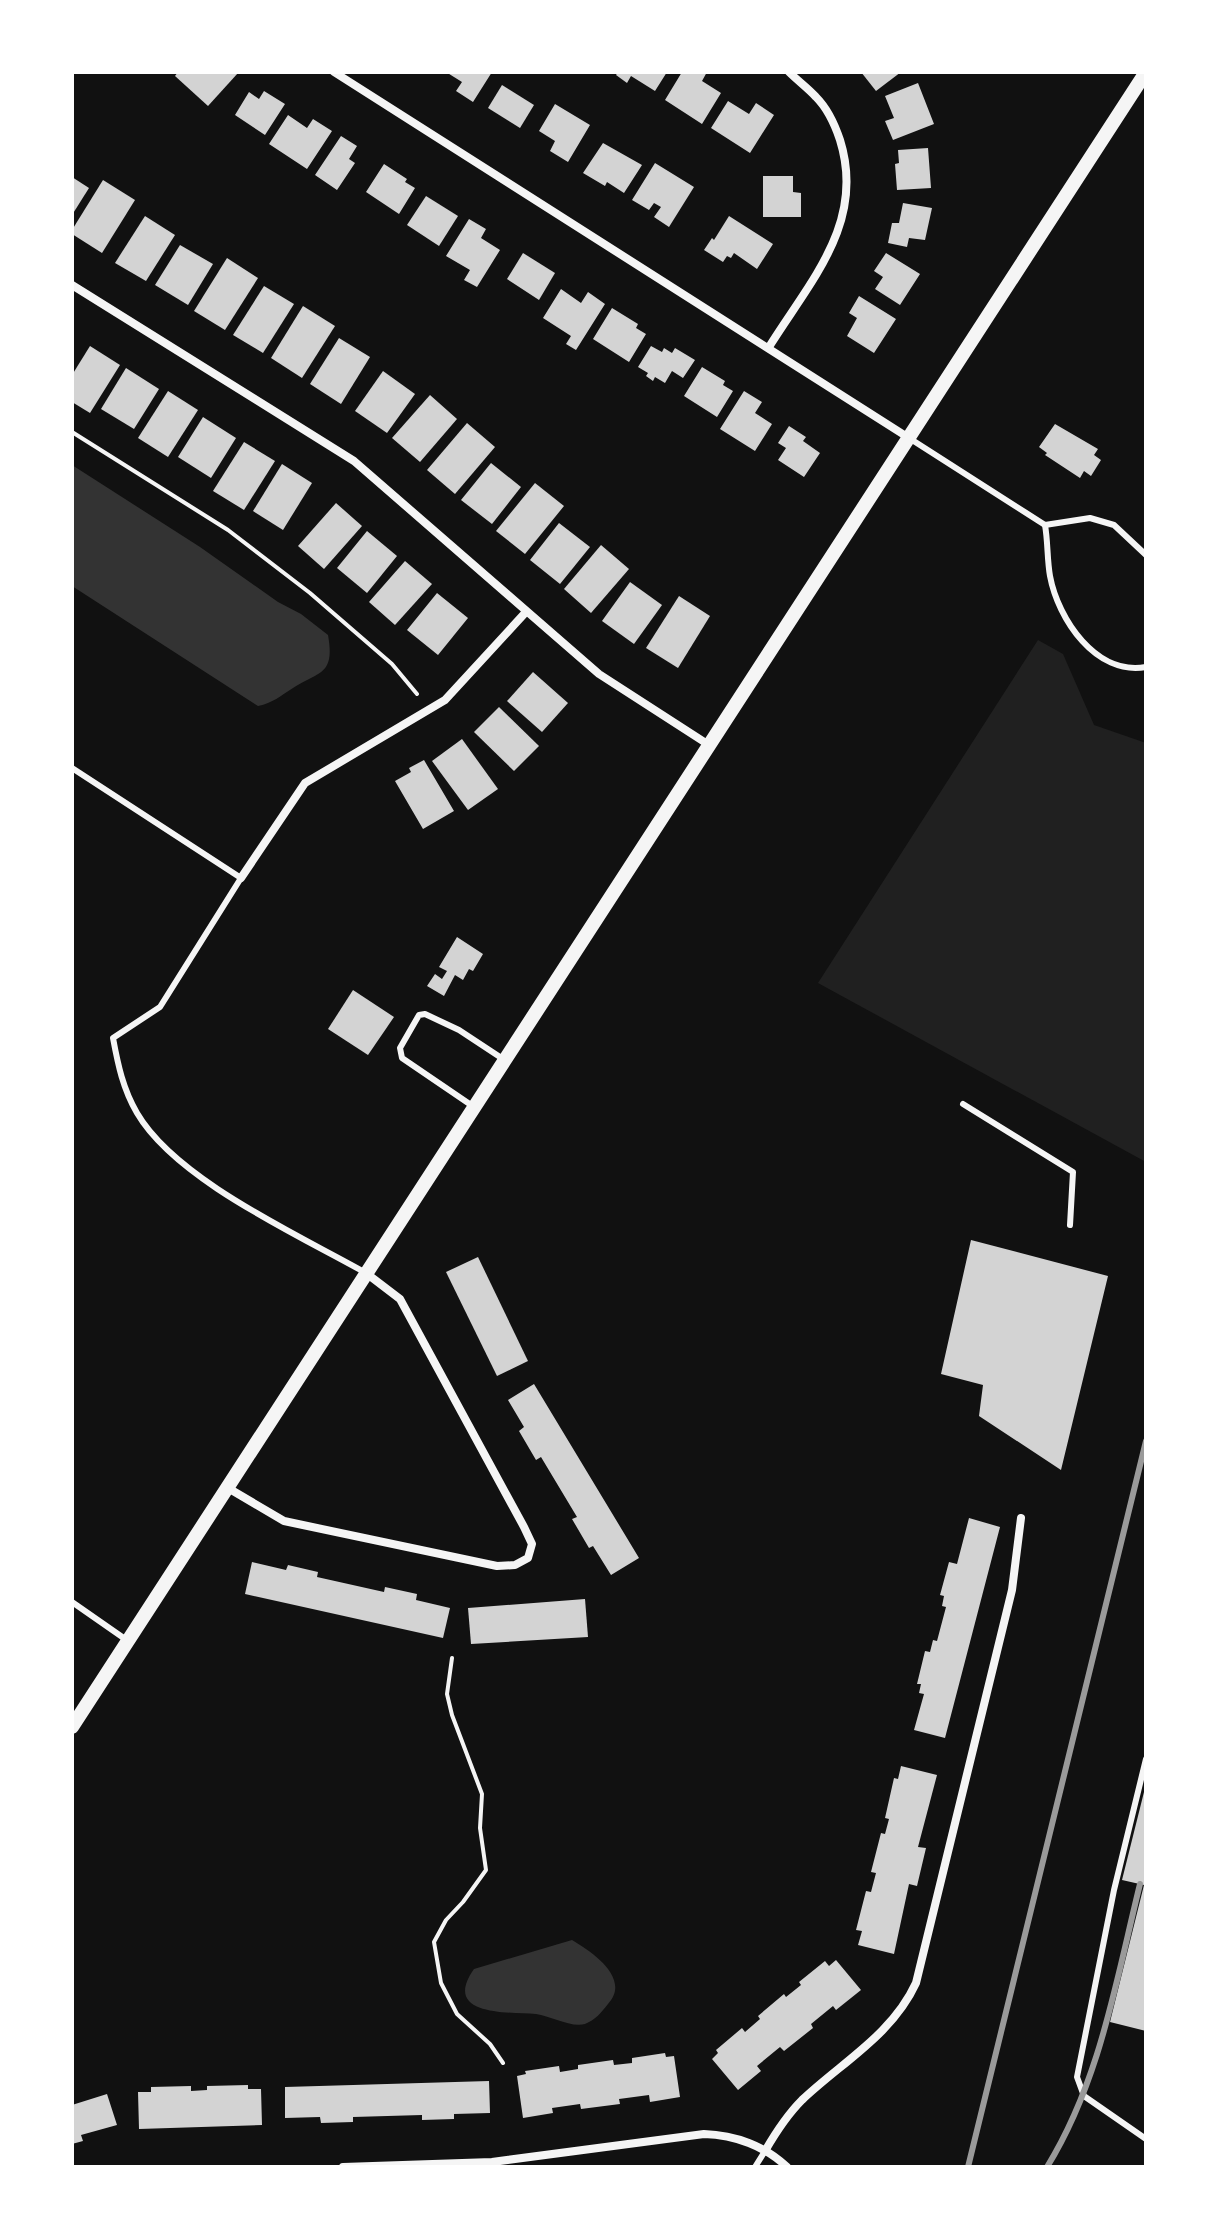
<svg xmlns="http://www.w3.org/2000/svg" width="1218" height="2239" font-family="Helvetica,sans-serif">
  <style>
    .green { fill: #202020 }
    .water { fill: #333 }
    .building { fill: #d3d3d3 }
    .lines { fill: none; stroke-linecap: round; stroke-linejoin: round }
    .path { stroke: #f5f5f5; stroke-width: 4 }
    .service { stroke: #f5f5f5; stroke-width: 6 }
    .minor { stroke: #f5f5f5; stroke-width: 8 }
    .tertiary { stroke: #f5f5f5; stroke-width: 14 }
    .rail { stroke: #9a9a9a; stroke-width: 6 }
  </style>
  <rect width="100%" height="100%" fill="#111"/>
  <!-- green -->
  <path class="green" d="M1038,640l25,14 31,71 52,18v419l-328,-179z"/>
  <!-- water -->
  <g class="water">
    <path d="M72,465l128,82 78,55 23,12 27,21c7,40 -8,36 -35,53 -13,8 -20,15 -35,18l-186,-120z"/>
    <path d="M572,1940c22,13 59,39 36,64 -7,9 -13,16 -23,20 -14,4 -34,-8 -49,-10 -28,-2 -95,2 -62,-45z"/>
  </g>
  <!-- building -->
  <g class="building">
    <path d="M178,72h59l1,1 -30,33 -33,-30z"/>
    <path d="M446,72h46l-19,30 -17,-11 6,-9z"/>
    <path d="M618,72h49l-12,19 -24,-15 -4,7 -11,-8z"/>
    <path d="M682,72h25l-5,9 19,12 -19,31 -37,-24z"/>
    <path d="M861,72h40l-25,19z"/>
    <path d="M918,83l16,41 -41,16 -8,-19 9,-3 -9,-22z"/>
    <path d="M502,85l32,20 -14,23 -32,-20z"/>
    <path d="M264,91l21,13 -20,31 -30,-20 14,-23 10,7z"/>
    <path d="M728,101l21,13 7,-11 18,12 -24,38 -39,-25z"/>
    <path d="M555,104l35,21 -22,37 -18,-11 5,-10 -16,-10z"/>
    <path d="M288,115l19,13 6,-9 19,12 -25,38 -38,-25z"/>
    <path d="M341,136l16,10 -8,13 6,4 -18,27 -22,-15z"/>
    <path d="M603,143l39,22 -18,28 -17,-11 -2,4 -22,-13z"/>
    <path d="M928,148l3,40 -34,2 -2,-26 4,-1 -1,-13z"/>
    <path d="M655,163l39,24 -25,40 -15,-10 7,-10 -7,-4 -5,7 -17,-10z"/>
    <path d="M384,164l23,15 -2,3 10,6 -16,26 -33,-22z"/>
    <path d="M763,176h30v16l8,1v24h-38z"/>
    <path d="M72,177l17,11 -17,27z"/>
    <path d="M103,180l32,20 -33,53 -30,-19v-4z"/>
    <path d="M426,196l32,20 -19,30 -32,-21z"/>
    <path d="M903,203l29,5 -7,32 -16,-2 -2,9 -19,-4 4,-20h7z"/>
    <path d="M145,216l30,19 -29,46 -31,-18z"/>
    <path d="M729,216l44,28 -16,25 -23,-16 -3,5 -4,-2 -4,6 -19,-12 8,-12 2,2z"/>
    <path d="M469,219l17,10 -5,9 19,12 -23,37 -13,-7 6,-10 -24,-14z"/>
    <path d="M180,245l33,19 -25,41 -33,-20z"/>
    <path d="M523,253l32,20 -16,27 -32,-21z"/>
    <path d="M886,253l34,21 -20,31 -25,-16 8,-12 -9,-6z"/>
    <path d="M227,258l31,20 -33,52 -31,-19z"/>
    <path d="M264,286l30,18 -31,49 -30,-18z"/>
    <path d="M561,289l20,14 7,-11 17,12 -29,46 -10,-6 5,-8 -28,-18z"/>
    <path d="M859,296l37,23 -22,34 -27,-17 10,-18 -8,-5z"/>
    <path d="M303,306l32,20 -33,52 -31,-20z"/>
    <path d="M612,308l26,16 -2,4 10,6 -17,28 -36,-23z"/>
    <path d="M339,338l31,19 -29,47 -31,-20z"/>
    <path d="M90,346l30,19 -30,48 -18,-11v-27z"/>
    <path d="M651,346l11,6 2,-4 8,5 3,-5 20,12 -12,18 -11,-7 -7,12 -10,-6 -2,4 -7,-5 2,-3 -10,-6z"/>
    <path d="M702,367l23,14 -2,4 10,6 -16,26 -33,-21z"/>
    <path d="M126,368l33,21 -25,40 -33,-20z"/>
    <path d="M383,371l32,23 -28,39 -32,-22z"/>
    <path d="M168,391l30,19 -30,47 -30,-19z"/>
    <path d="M744,391l18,11 -7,11 17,11 -17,27 -35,-22z"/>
    <path d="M430,395l27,24 -37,43 -28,-24z"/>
    <path d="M203,417l33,21 -25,40 -33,-21z"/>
    <path d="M467,423l28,24 -40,47 -28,-24z"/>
    <path d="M1055,424l43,25 -4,6 7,5 -10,16 -7,-5 -4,7 -35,-23 2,-2 -8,-6z"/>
    <path d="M789,426l17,11 -3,4 17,12 -16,24 -26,-17 8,-12 -8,-5z"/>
    <path d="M244,442l31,19 -31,49 -31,-19z"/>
    <path d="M491,463l30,24 -29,37 -31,-24z"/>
    <path d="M282,464l30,19 -29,47 -30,-19z"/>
    <path d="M535,483l29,23 -39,48 -29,-23z"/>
    <path d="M336,503l26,23 -38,43 -26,-23z"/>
    <path d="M559,523l31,24 -30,37 -30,-24z"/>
    <path d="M367,531l30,25 -30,37 -30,-25z"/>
    <path d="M601,545l28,24 -38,44 -27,-24z"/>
    <path d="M405,561l27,23 -37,41 -26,-23z"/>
    <path d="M630,582l32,23 -28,39 -32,-23z"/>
    <path d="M437,593l31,25 -30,37 -31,-25z"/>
    <path d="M679,596l31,20 -32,52 -32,-20z"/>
    <path d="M533,672l35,31 -26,29 -35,-31z"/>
    <path d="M499,707l40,39 -25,25 -40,-39z"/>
    <path d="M462,739l36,50 -30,21 -36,-49z"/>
    <path d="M424,760l30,51 -31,18 -28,-48 16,-9 -2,-4z"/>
    <path d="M457,937l26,17 -10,17 -4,-2 -6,11 -8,-5 -11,21 -17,-10 8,-12 7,5 5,-8 -8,-4z"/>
    <path d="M353,990l41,27 -26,38 -40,-26z"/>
    <path d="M971,1240l137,36 -47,194 -82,-54 4,-31 -42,-11z"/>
    <path d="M478,1257l50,104 -31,15 -51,-104z"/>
    <path d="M534,1384l105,174 -28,17 -18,-29 -4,2 -17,-29 5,-2 -36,-60 -5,3 -17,-29 5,-4 -16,-27z"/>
    <path d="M969,1518l31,9 -55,211 -31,-8 10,-36 -5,-1 2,-9h-4l8,-33 5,1 3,-12 4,1 9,-34 -4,-1 2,-10 -4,-1 9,-33 8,2z"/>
    <path d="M252,1562l34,8 2,-5 30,7 -1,5 67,15 1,-5 32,7 -1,6 34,8 -7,30 -198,-44z"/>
    <path d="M585,1599l3,38 -117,7 -3,-36z"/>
    <path d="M901,1766l36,9 -19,72 8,1 -9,38 -8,-2 -15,70 -36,-9 4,-14 -6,-1 10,-39 5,1 5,-19 -5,-1 10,-39 4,1 4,-15 -4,-1 9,-40 4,1z"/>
    <path d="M1145,1788h1v243l-36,-9 34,-137 -22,-5z"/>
    <path d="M836,1960l25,30 -25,20 -3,-4 -22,18 2,4 -29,23 -4,-4 -23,19 4,5 -23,19 -26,-31 6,-6 -2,-3 26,-22 3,4 15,-13 -2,-3 26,-22 2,3 15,-12 -2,-3 26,-21 4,5z"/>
    <path d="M665,2053l1,4 8,-1 6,41 -30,5 -1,-7 -30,4 1,5 -39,5 -1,-5 -28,4 1,5 -30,5 -6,-42 9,-2 -1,-3 34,-5 1,6 18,-3v-4l35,-5 1,5 18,-2v-5z"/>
    <path d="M489,2081l1,32 -36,1v5l-32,1v-5l-69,2v5l-32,1 -1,-6 -35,1v-31z"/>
    <path d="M248,2085v4h13l1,36 -123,4 -1,-37h13v-5l40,-1v5l16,-1v-4z"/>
    <path d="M107,2094l10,31 -36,10 2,6 -11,3v-39z"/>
  </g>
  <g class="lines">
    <!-- path -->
    <g class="path">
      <path d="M72,432l156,98 82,63 82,71 25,30"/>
      <path d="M452,1658l-5,36 5,21 30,79 -2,34 6,42 -23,32 -17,18 -12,22 7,41 16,31 33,30 13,19"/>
    </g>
    <!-- service -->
    <g class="service">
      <path d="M909,438l136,87 45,-7 24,7 32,30"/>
      <path d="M1045,525c3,17 2,34 5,51 8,43 46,100 96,91"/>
      <path d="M72,768l169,110 -81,129 -47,31c5,27 10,51 24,75 39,67 162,122 229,160"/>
      <path d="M963,1104l110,68 -3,53"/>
      <path d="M474,1107l-72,-49 -2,-10 19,-33 6,-1 34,16 44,29"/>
      <path d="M72,1602l56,39"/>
      <path d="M1146,1759l-32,131 -37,187 7,19 62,43"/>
      <path d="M755,2167l10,-16"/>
    </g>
    <!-- minor -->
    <g class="minor">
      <path d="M334,72l575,366"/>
      <path d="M72,285l282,176 245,213 110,71"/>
      <path d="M769,347c41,-66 97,-124 71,-207 -5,-15 -12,-31 -24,-43 -8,-9 -18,-16 -27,-25"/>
      <path d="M241,878l64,-95 140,-83 80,-87"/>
      <path d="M228,1488l56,33 213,45 18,-1 13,-7 4,-14 -8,-17 -124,-228 -34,-26"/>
      <path d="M765,2151c11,-19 22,-36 37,-51 40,-38 90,-65 114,-117l96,-393 9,-72"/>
      <path d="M343,2167l149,-5 212,-28c31,1 61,12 83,33"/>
    </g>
    <!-- tertiary -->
    <path class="tertiary" d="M72,1727l1074,-1655"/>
    <!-- rail -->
    <g class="rail">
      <path d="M968,2167l178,-726"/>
      <path d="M1047,2167c53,-86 69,-186 93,-283"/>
    </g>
  </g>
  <!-- border -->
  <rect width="1218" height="2239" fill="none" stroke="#ffffff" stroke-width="148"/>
</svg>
